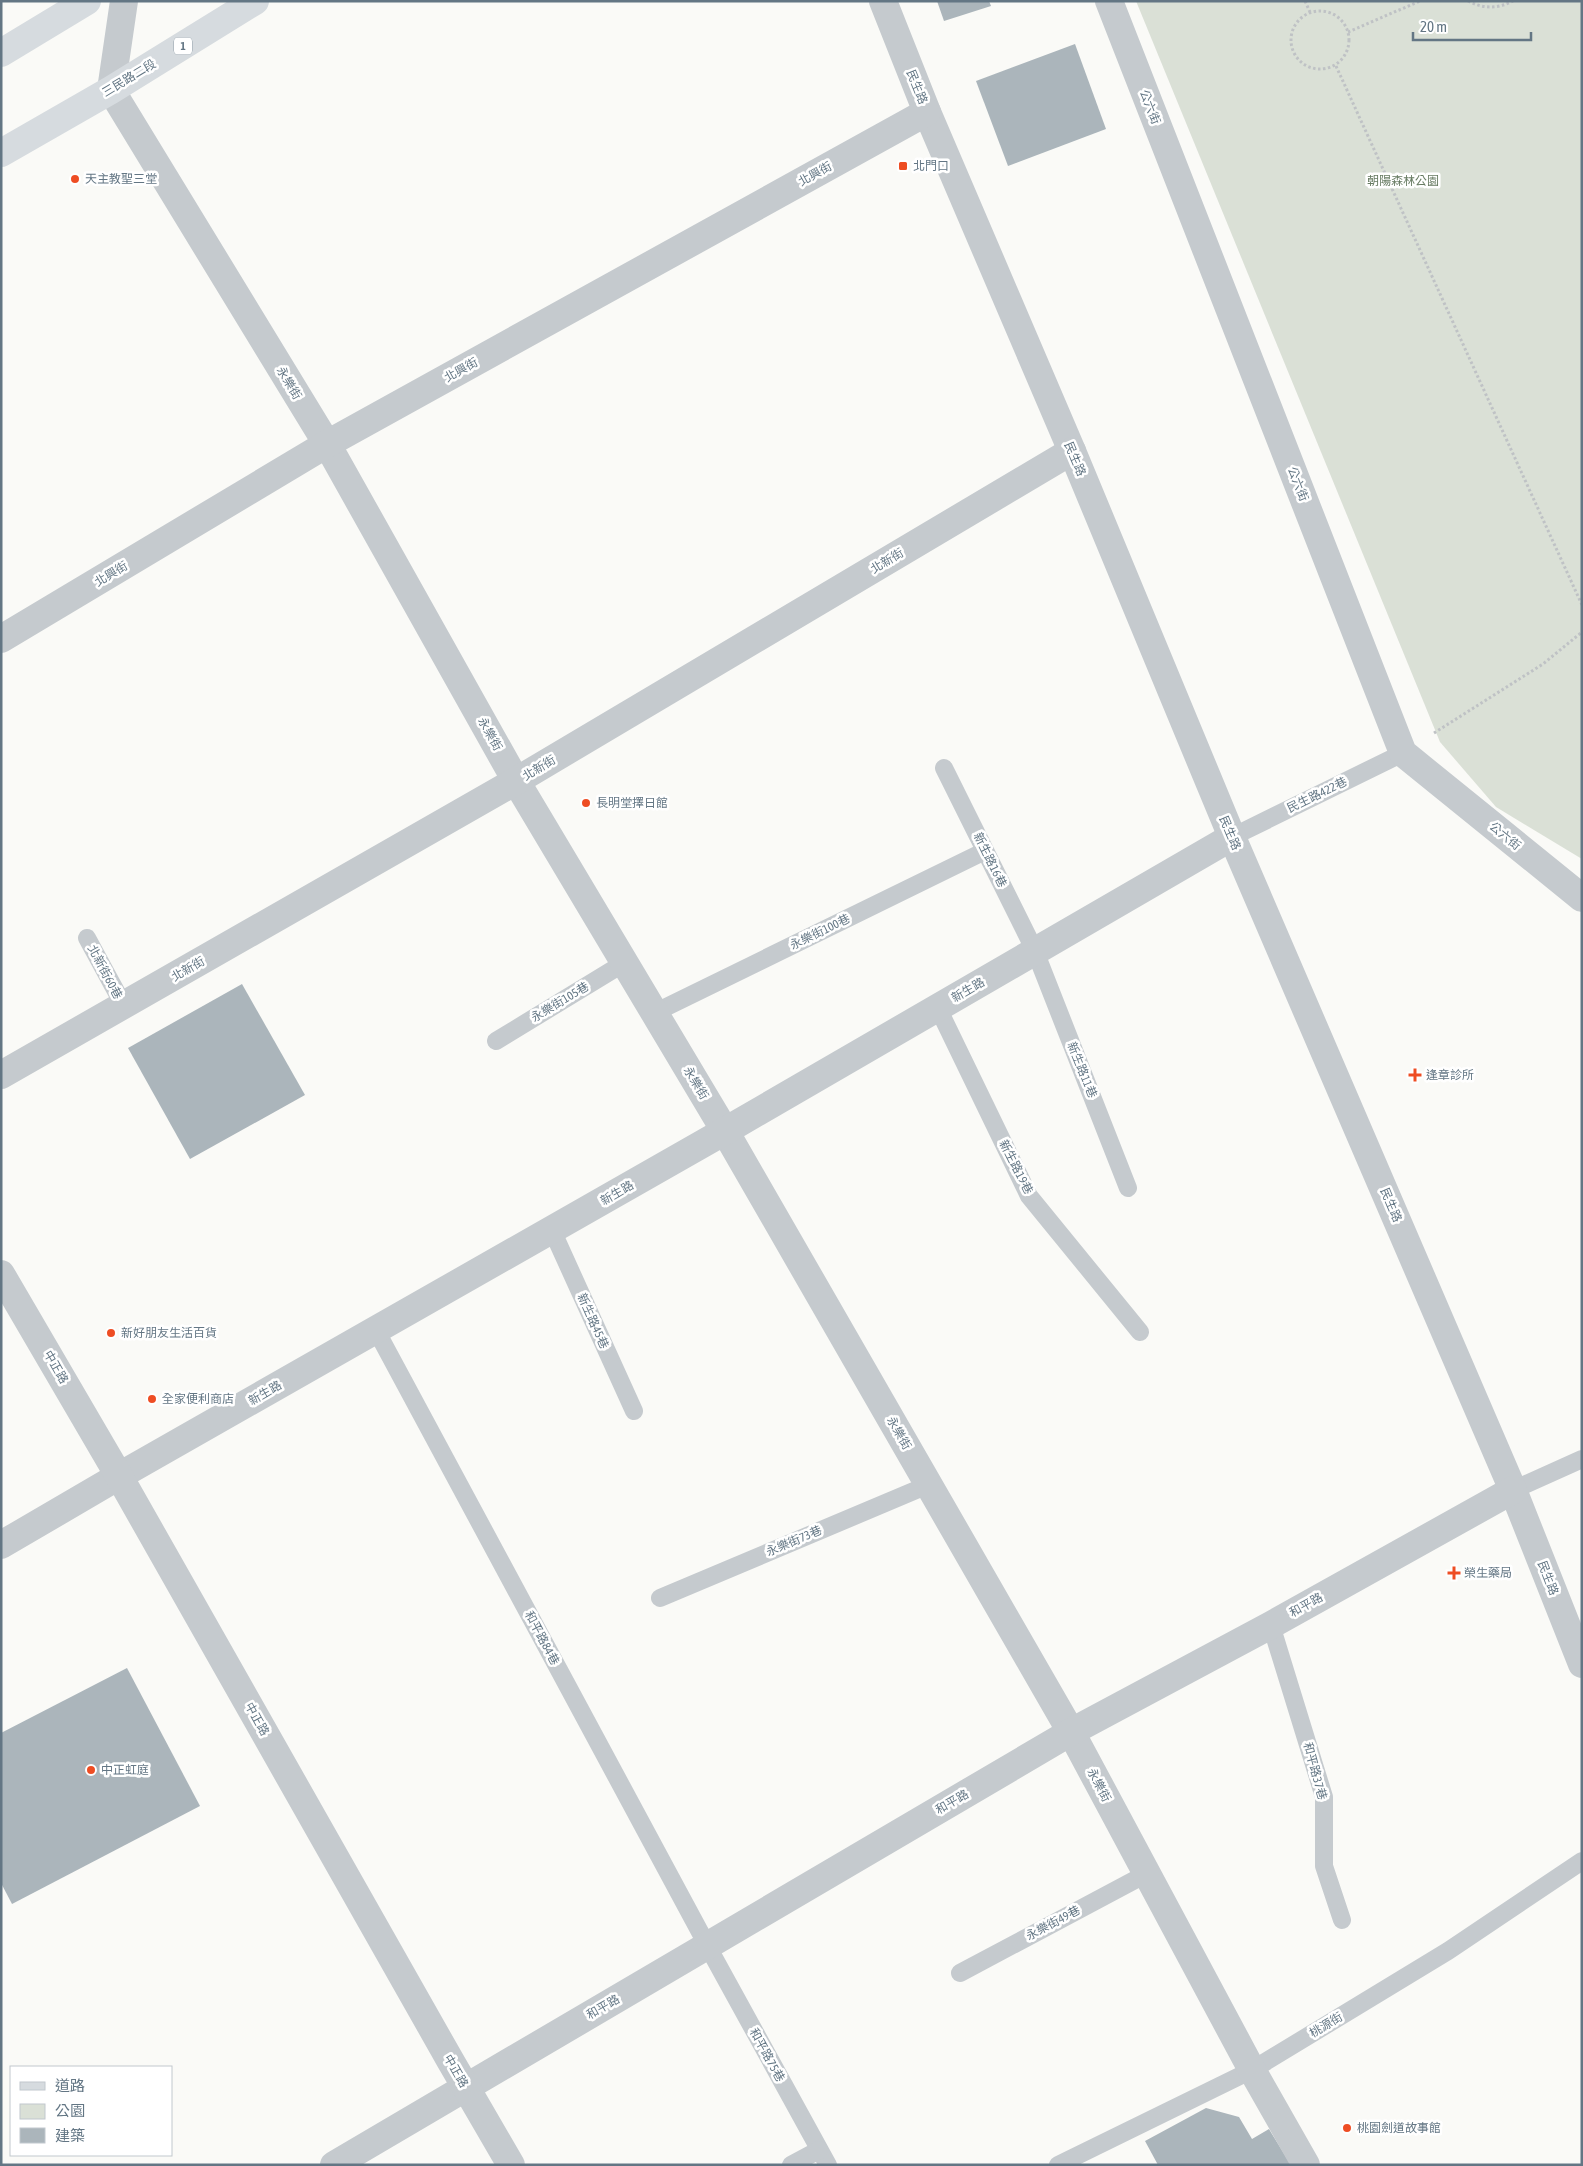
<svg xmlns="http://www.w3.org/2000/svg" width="1583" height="2166" font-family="'Asap Condensed','Noto Sans TC',sans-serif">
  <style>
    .green { fill: #dae0d6 }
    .building { fill: #abb5bb }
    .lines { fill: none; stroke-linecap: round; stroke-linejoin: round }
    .path { stroke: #bfc2c5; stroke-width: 3; stroke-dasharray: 2.5 2.5; stroke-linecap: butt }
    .service { stroke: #c5cace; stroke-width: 18 }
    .minor { stroke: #c5cace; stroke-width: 28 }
    .tertiary { stroke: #c5cace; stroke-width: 28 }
    .primary { stroke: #d6dbdf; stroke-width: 28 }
    .poi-dot { fill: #ee4d23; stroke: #fff; stroke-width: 2 }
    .labels { text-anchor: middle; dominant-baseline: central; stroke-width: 5; stroke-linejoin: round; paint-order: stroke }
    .shield { fill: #fff; stroke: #929fa9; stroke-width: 1 }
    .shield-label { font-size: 11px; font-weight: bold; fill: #637684 }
    .street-label { font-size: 12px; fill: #637684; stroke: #fff }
    .poi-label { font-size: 12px; fill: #637684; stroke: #fff; text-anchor: start }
    .park-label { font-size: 12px; fill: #677b62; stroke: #fff }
  </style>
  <rect width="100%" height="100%" fill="#fafaf7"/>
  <!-- green -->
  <path class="green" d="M1136,1h446v858l-86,-52 -56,-65z"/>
  <!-- building -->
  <g class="building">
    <path d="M937,1h52l2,5 -47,15z"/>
    <path d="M1075,44l31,85 -98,37 -32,-85z"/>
    <path d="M242,984l63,111 -115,64 -62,-111z"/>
    <path d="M127,1668l73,138 -188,98 -11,-21v-150z"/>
    <path d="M1206,2108l33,9 13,22 17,-10 22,36h-133l-13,-24z"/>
  </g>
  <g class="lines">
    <!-- path -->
    <g class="path">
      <path d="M1305,1l5,11"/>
      <path d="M1468,1c15,8 30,8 45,0"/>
      <circle cx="1320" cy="40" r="29"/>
      <path d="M1348,32l72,-31"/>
      <path d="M1336,66l246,539"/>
      <path d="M1434,733l109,-69 39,-32"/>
    </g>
    <!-- service -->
    <g class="service">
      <path d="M944,768l91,183 93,237"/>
      <path d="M1232,837l171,-84"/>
      <path d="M87,938l37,68"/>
      <path d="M938,1008l91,188 111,136"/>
      <path d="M654,1013l331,-162"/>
      <path d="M496,1041l128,-78"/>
      <path d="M552,1230l82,181"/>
      <path d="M376,1330l331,615 121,220"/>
      <path d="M1513,1490l69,-31"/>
      <path d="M660,1598l268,-113"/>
      <path d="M1271,1625l53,172v69l18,54"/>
      <path d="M960,1973l186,-99"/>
      <path d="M791,2165l28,-15"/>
      <path d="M1058,2165l194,-95 196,-119 134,-90"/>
    </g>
    <!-- minor -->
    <g class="minor">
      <path d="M124,1l-13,89 216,354 189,337 209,350 346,601 181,338 54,95"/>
      <path d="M883,1l44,111 145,339 160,386 281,653 69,174"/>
      <path d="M1109,1l294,752 179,145"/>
      <path d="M1,639l326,-195 600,-332"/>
      <path d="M1,1075l515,-294 556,-330"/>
      <path d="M1,1545l118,-69 606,-345 507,-294"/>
      <path d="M334,2165l737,-433 200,-107 242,-135"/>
    </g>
    <!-- tertiary -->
    <path class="tertiary" d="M1,1274l118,202 331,584 61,105"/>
    <!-- primary -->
    <g class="primary">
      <path d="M1,53l86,-52"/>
      <path d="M1,153l110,-63 144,-89"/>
    </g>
  </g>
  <!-- markers -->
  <g class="poi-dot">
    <rect x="898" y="161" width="10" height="10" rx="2.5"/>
    <circle cx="75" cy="179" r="5"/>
    <circle cx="586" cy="803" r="5"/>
    <path d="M1412.5 1067.5h5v5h5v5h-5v5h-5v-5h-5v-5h5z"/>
    <circle cx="111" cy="1333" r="5"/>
    <circle cx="152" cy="1399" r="5"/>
    <path d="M1451.5 1565.5h5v5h5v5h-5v5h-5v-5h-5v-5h5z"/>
    <circle cx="91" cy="1770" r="5"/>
    <circle cx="1347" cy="2128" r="5"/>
  </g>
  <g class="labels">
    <!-- shield labels -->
    <rect class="shield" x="174" y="37.5" width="18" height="17" rx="4"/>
    <g class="shield-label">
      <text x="183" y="46">1</text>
    </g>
    <!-- street labels -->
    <g class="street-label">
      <text transform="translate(129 78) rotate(-31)">三民路二段</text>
      <text transform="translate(917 87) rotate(68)">民生路</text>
      <text transform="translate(1150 107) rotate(69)">公六街</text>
      <text transform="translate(815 174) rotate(-29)">北興街</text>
      <text transform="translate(461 370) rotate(-29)">北興街</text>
      <text transform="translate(289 383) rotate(59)">永樂街</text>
      <text transform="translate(1075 459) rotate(67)">民生路</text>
      <text transform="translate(1298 484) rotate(69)">公六街</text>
      <text transform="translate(887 561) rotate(-31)">北新街</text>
      <text transform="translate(111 574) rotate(-31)">北興街</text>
      <text transform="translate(490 734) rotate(61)">永樂街</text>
      <text transform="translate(539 768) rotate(-31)">北新街</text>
      <text transform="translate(1317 795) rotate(-26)">民生路422巷</text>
      <text transform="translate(1230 833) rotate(67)">民生路</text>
      <text transform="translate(1505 836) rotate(39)">公六街</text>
      <text transform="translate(990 860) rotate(64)">新生路16巷</text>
      <text transform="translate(820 932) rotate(-26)">永樂街100巷</text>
      <text transform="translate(188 969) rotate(-30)">北新街</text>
      <text transform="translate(105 972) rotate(62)">北新街60巷</text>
      <text transform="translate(968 990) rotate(-30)">新生路</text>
      <text transform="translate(560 1002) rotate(-31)">永樂街105巷</text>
      <text transform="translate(1082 1070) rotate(68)">新生路11巷</text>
      <text transform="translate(696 1083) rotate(59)">永樂街</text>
      <text transform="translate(1016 1167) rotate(63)">新生路19巷</text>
      <text transform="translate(617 1193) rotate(-30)">新生路</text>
      <text transform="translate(1391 1205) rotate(67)">民生路</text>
      <text transform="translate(593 1321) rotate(66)">新生路45巷</text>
      <text transform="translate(56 1367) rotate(60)">中正路</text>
      <text transform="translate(265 1393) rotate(-30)">新生路</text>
      <text transform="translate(899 1433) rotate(60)">永樂街</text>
      <text transform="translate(794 1541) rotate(-23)">永樂街73巷</text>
      <text transform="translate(1548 1578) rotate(69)">民生路</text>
      <text transform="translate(1306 1605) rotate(-29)">和平路</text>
      <text transform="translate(542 1638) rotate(62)">和平路84巷</text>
      <text transform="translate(257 1719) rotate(61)">中正路</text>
      <text transform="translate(1315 1771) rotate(75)">和平路37巷</text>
      <text transform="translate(1099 1785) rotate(62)">永樂街</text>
      <text transform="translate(952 1802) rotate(-30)">和平路</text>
      <text transform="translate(1053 1923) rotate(-28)">永樂街49巷</text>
      <text transform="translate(603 2007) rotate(-30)">和平路</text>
      <text transform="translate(1326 2025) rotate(-31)">桃源街</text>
      <text transform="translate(767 2055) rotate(61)">和平路75巷</text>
      <text transform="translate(456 2071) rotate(60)">中正路</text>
    </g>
    <!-- poi labels -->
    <g class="poi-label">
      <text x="913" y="166">北門口</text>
      <text x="85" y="179">天主教聖三堂</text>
      <text x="596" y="803">長明堂擇日館</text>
      <text x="1426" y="1075">逢章診所</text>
      <text x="121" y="1333">新好朋友生活百貨</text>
      <text x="162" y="1399">全家便利商店</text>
      <text x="1464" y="1573">榮生藥局</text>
      <text x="101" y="1770">中正虹庭</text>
      <text x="1357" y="2128">桃園劍道故事館</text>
    </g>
    <!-- park labels -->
    <g class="park-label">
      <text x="1403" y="181">朝陽森林公園</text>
    </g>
  </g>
  <!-- border -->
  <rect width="1583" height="2166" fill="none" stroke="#637684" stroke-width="5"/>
  <!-- legend -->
  <rect x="10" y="2066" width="162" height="90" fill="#ffffff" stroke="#c1c8ce"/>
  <rect x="20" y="2082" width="25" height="8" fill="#d6dbdf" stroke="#c1c8ce"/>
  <text x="55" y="2091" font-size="15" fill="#637684">道路</text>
  <rect x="20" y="2104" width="25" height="15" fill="#dae0d6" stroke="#c1c8ce"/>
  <text x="55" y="2116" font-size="15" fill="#637684">公園</text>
  <rect x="20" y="2128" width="25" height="15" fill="#abb5bb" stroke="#c1c8ce"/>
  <text x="55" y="2141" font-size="15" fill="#637684">建築</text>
  <!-- scale -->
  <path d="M1413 32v8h118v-8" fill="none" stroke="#637684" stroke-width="2.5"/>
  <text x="1420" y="32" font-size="15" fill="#637684" stroke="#ffffff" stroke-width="4" paint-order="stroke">20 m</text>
</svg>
